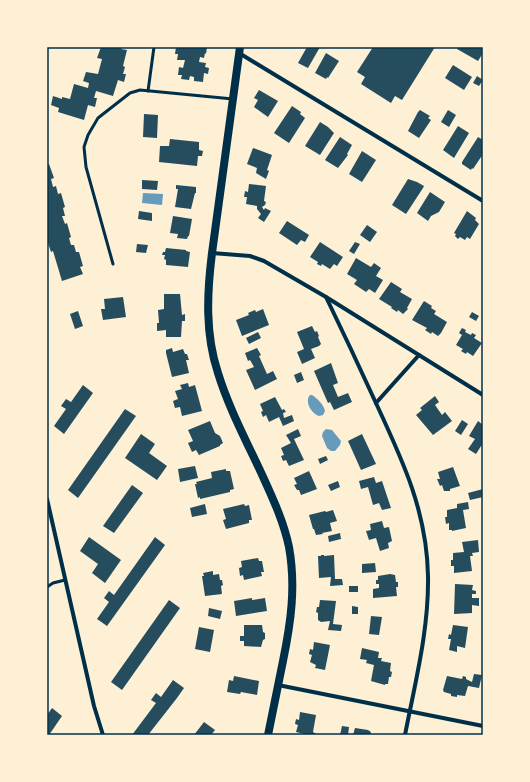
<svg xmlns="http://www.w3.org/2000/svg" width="530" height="782" font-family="Lato,sans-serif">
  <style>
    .water { fill: #669bbc }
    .building { fill: #264d5e }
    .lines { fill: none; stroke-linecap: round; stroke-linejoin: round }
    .service { stroke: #003049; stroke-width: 3 }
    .minor { stroke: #003049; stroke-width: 4 }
    .secondary { stroke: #003049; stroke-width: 8 }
    .neatline { fill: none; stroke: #003049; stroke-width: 1.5 }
  </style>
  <rect width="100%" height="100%" fill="#fdf0d5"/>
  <!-- water -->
  <g class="water">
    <path d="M143,193l20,1 -1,11 -20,-2z"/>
    <path d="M310,395h2c5,3 12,10 13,16l-2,4 -4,1c-7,-2 -15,-14 -9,-21z"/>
    <path d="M326,429l6,1 9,11 -1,4 -5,6h-4l-4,-3 -5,-12 1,-4z"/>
  </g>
  <!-- building -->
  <g class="building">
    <path d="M101,47h21l-1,2 6,1 -4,16 2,1 -2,7h3l-2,8 -6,-2 -5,16 -17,-5 -2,7h3l-2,9 -7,-2 -4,15 -26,-8 1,-4 -8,-3 2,-9 9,3v-2l8,2 4,-15 14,4 1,-5 -6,-2 3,-9 12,2 4,-15 -5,-1z"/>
    <path d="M176,47h31l-1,7 -1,-1 -1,5 -4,-1 -1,5 7,1 -1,4 4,1 -1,6 -4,-1 -1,9 -9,-1v-4l-4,-1 -1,4 -8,-1 1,-4h-4l1,-8 4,1 2,-8h-8l1,-6h-3z"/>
    <path d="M307,47h13l-12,21 -10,-5z"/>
    <path d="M373,47h62l-33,53 -7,-4 -4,7 -30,-19 4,-7 -8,-5z"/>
    <path d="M458,47h25v6l-5,8 -21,-12z"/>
    <path d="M326,53l13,8 -11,17 -1,-1 -1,2 -11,-6z"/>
    <path d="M453,65l19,12 -8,13 -19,-12z"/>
    <path d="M477,76l6,4 -4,6 -6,-3z"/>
    <path d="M259,90l19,11 -10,16 -14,-10 4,-7 -4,-2z"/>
    <path d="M292,106l9,6 -1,2 5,4 -16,25 -15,-10z"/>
    <path d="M420,110l10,6 -2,2 3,2 -12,18 -11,-7 10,-19z"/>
    <path d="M448,110l8,5 -7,12 -8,-5z"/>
    <path d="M144,114l14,1 -1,23 -14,-1z"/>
    <path d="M320,122l8,5 6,6 -14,22 -15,-9z"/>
    <path d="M458,126l11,7 -15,25 -11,-8z"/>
    <path d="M340,137l12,8 -5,9 1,1 -10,13 -13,-8z"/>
    <path d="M478,137l5,3v14l-10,15 -1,-1 -1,2 -9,-6v-2z"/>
    <path d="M170,139l29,3v8l4,1 -1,5h-4l-1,10 -38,-4 1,-16h9z"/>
    <path d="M253,148l19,7 -5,15 2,1 -3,8 -10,-6 1,-5 -10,-4z"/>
    <path d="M362,151l14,9 -14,22 -13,-8z"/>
    <path d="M49,164l5,14 -3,1 2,8 3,-1 2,8 3,-1 4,14 -2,1 2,8h-3l3,8 2,-1 4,14 -2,1 2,7h3l2,7h3l4,14 -3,1 3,7 -21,7 -9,-30 -2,1 -4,-12v-75z"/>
    <path d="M408,179l9,3 7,4 -1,2 -17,26 -14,-9z"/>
    <path d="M142,180l16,1 -1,9 -15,-1z"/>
    <path d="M249,184l17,2 -2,15 2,1 -1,3 -3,2 2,3 1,-2 6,3 -7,11 -6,-4 3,-4 -4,-5v-3l-11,-2 1,-7h-3l1,-6 3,1z"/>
    <path d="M176,185l20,2v6h-1l-4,16 -16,-2 3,-18h-2z"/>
    <path d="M430,192l15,10 -6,10 -8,4 -3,5 -11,-8z"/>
    <path d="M139,211l13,2v8l-14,-2z"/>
    <path d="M467,211l9,7 -1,2 4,4 -9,15 -3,-2 -2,3 -5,-3 -2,2 -3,-3 1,-2 -2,-1z"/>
    <path d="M173,216l19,3 -3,17h-1l-1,3 -10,-1 1,-4 -8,-1z"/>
    <path d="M287,221l22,14 -4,7 -4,-2 -4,5 -18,-12z"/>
    <path d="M367,225l10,7 -7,10 -10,-7z"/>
    <path d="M320,242l23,15 -6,9 -3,-2 -4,5 -8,-5 -1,2 -4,-2 1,-2 -8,-5z"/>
    <path d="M355,242l5,2 -6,10 -5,-3z"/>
    <path d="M137,244l11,1 -2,8 -10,-1z"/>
    <path d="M166,248l20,2v1l4,1 -2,15 -22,-2v-5l-2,-1 1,-4h-3l1,-3h2z"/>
    <path d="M356,258l15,9 3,-4 7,5 -5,8 7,4 -8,13 -6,-4 -3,3 -12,-8 3,-4 -10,-6z"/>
    <path d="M391,282l11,7 -2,3 12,7 -5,9 1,1 -5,5 -5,-4 -1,2 -6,-4 1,-1 -13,-8z"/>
    <path d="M164,294h16l2,21 3,-1v7h-3l-1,16h-15v-7l-9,1v-8h2l-1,-13 6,-1z"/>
    <path d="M123,297l3,20 -23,3 -2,-11h4l-1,-10z"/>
    <path d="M424,301l8,5 -1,2 5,3 -2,3 13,8 -6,11 -3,3 -6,-4 -1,2 -6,-4 2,-2 -15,-8z"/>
    <path d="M263,309l6,16 -27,11 -6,-16 13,-5 -1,-2 7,-3 1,2z"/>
    <path d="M78,311l5,15 -8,3 -5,-15z"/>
    <path d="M472,312l7,4 -3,5 -7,-4z"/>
    <path d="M312,326l3,6 2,-1 2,5 -1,1 3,7 -2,2 -8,3 4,9 -13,6 -5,-12 7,-3 -7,-17z"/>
    <path d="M462,328l4,2 -1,2 6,3 1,-2 4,2 -2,3 8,5 -9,13 -6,-4 -1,2 -5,-3 2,-2 -7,-4 6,-10 -3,-2z"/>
    <path d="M258,332l3,6 -12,6 -3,-6z"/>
    <path d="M172,348l1,4 10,-3 2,5h2l2,6h-3l3,13 -17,4 -6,-24v-3z"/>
    <path d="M257,348l4,7 -2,1 8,18 6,-3 4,8 -22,11 -9,-20 8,-3 -4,-7 -2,1 -3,-8z"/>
    <path d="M331,363l7,20 -5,2 5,12 10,-4 4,9 -18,8 -4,-8 -2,1 -14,-32z"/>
    <path d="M301,372l3,8 -7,3 -3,-8z"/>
    <path d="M188,383l1,4 6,-2 7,26 -20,5 -2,-9 -5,1 -2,-7 5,-2 -3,-8 7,-2 -2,-4z"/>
    <path d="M83,385l10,8 -29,41 -10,-8 12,-17 -5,-3 5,-7 5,3z"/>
    <path d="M435,396l4,6 -4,3 7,10 3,-3 7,9 -19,14 -17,-20 6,-5 -2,-2z"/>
    <path d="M275,397l7,13 2,-1 2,3 -3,1 1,5 8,-3 2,6 -11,5 -4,-9 -10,5 -3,-7 -3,2 -2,-5 2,-1 -3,-7z"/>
    <path d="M125,409l11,7 -58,82 -10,-8z"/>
    <path d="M462,420l6,4 -7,11 -6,-4z"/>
    <path d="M210,421l5,12 5,3 3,7 -3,2v1l-21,9 -3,-5 -4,2 -4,-9 5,-2 -5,-11z"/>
    <path d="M478,421l5,4v18l-7,11 -8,-5 7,-10 -6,-3z"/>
    <path d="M298,429l3,7 -7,3 10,21 -15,6 -3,-6 -3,1 -2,-5 3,-1 -3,-7 10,-5 -5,-8z"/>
    <path d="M141,434l14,10 -6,9 18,13 -10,14 -32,-22z"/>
    <path d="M362,434l14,30 -15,6 -13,-29z"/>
    <path d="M326,456l2,4 -8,4 -2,-5z"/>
    <path d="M195,466l3,12 -18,4 -2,-13z"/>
    <path d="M453,467l7,19 -10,3v2h-6l-2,-6 -2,1 -3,-7h3l-2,-7z"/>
    <path d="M226,469v2h4l4,18 -4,1v2l-30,7v-2l-2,1 -3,-14h2l-1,-2 16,-4 -1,-6z"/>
    <path d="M309,471l8,18 -16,6 -2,-5h-2l-3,-5 3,-1 -3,-6z"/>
    <path d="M374,477l2,6 6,-2 9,27 -9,2 -3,-7 -6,2 -5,-18 -7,2 -2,-8z"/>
    <path d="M338,481l2,6 -9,4 -3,-6z"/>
    <path d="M132,485l11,8 -29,40 -11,-7z"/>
    <path d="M483,489v8l-13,3 -2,-7z"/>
    <path d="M468,502l1,7 -6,1 3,18 -14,3v-1h-3v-7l-3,1 -1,-7h2v-7l10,-2v-4z"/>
    <path d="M205,504l2,10 -15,3 -2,-9z"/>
    <path d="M244,504l1,2 4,-1 3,15h-3v3l-23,6 -3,-9 3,-1 -3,-10z"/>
    <path d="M333,510l4,11 -7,2 2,8 -10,2 1,1 -7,1 -2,-6h-1l-4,-14 16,-4 1,1z"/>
    <path d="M382,521l2,7 5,-1 3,14 -4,2 1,5 -9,3 -4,-13 -7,2 -3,-9 5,-1 -1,-6z"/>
    <path d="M340,533l1,6 -12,3 -1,-6z"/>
    <path d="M89,537l32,23 -16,23 -13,-10 6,-9 -18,-13z"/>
    <path d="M155,537l10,8 -58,81 -10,-7 12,-17 -5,-4 5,-7 5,4z"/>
    <path d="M478,540l1,12 -7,1 1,3h-3l2,15 -18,2v-7h-3v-6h2v-7l11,-1 -2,-10z"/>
    <path d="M321,555h3v1l10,-1 1,24h7l1,6 -13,1 1,-9 -12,1 -1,-22h3z"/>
    <path d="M258,558l1,3h3l2,11h-3l1,4 -18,4 -1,-5 -3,1 -1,-8 3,-1 -1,-6z"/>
    <path d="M375,563l1,9 -14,1v-9z"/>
    <path d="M213,571v4l6,-1 1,6h2l1,5 -2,1 1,8 -17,2 -3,-20h2l-1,-3z"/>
    <path d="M390,574l5,1 1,7h2v5h-2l1,9 -24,2v-9l6,-1v-4h-3v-4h2v-4z"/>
    <path d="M455,584l18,1 -1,5 4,1v3h-4v4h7v8l-7,-1v8l-18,1z"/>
    <rect x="349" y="586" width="9" height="6"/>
    <path d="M252,598v2l13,-2 2,13 -31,5 -2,-15z"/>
    <path d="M169,600l11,8 -58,82 -11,-8z"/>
    <path d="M320,600l16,1 -3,23 9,1 -1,6 -13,-1 2,-9 -9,1 -3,-2v-7l-2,-1 1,-5h2z"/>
    <path d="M352,606l6,1v7h-6z"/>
    <path d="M209,608l13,3 -2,8 -12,-3z"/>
    <path d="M371,616l11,1 -3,18 -10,-1z"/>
    <path d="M244,625h18l1,7 2,1v6l-2,1 -2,7 -17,-1v-5h-4v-5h4z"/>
    <path d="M453,625l15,2 -3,21 -8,-2v6l-8,-2 2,-11h-3l1,-5 2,1z"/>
    <path d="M199,627l15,3 -4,22 -15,-3z"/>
    <path d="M314,642l16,3 -5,25 -10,-2 1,-3 -6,-3 2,-7 -3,-1 1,-5 3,1z"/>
    <path d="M362,648l17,4 -1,6h4l-1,3 10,2 -1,8 2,1 -1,5h-2l-1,7h-3v1l-14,-4 3,-16 -8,-2 1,-3 -7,-1z"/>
    <path d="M474,674l8,1 -3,13 -11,-2 -3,10 -8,-1v2l-6,-1v-2l-7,-2 -1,-2 4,-14 15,3 1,-3 3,1v2l6,3z"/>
    <path d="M234,676l25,5 -2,14 -16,-3 -1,2 -13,-2 2,-12 4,1z"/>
    <path d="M173,680l11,8 -7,10 -29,37h-16l24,-32 -5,-3 5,-7 5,4z"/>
    <path d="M52,708l10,8 -13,19h-2v-20z"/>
    <path d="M300,712l16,3 -3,17 5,3h-10l-12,-3 2,-7 -3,-1 1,-5 3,1z"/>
    <path d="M204,722l11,8 -4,5h-17z"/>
    <path d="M342,726l7,1 -1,8h-8z"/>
    <path d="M355,728l13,2 3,2 -1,3h-17z"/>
  </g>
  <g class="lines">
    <!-- service -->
    <g class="service">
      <path d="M148,91l6,-44"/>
      <path d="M113,264l-27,-97 -2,-20 4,-12 10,-17 32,-25 10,-3 93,9"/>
      <path d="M47,587l6,-4 12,-3"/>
    </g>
    <!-- minor -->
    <g class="minor">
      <path d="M239,53l244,148"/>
      <path d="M212,253l38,3 14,5 62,36 157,98"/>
      <path d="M326,297c17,35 33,69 49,104 27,58 52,110 53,175 1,54 -13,107 -23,159"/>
      <path d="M376,403l43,-48"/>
      <path d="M47,499l47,207 9,29"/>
      <path d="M278,685l205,41"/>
    </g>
    <!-- secondary -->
    <path class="secondary" d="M240,47l-28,206c-5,40 -7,81 6,120 11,36 30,71 46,106 10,22 20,44 25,68 7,39 2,75 -6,114 -5,25 -10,49 -15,74"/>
  </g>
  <!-- border -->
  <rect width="530" height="782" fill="none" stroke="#fdf0d5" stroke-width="96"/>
  <rect x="48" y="48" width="434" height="686" class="neatline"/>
</svg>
